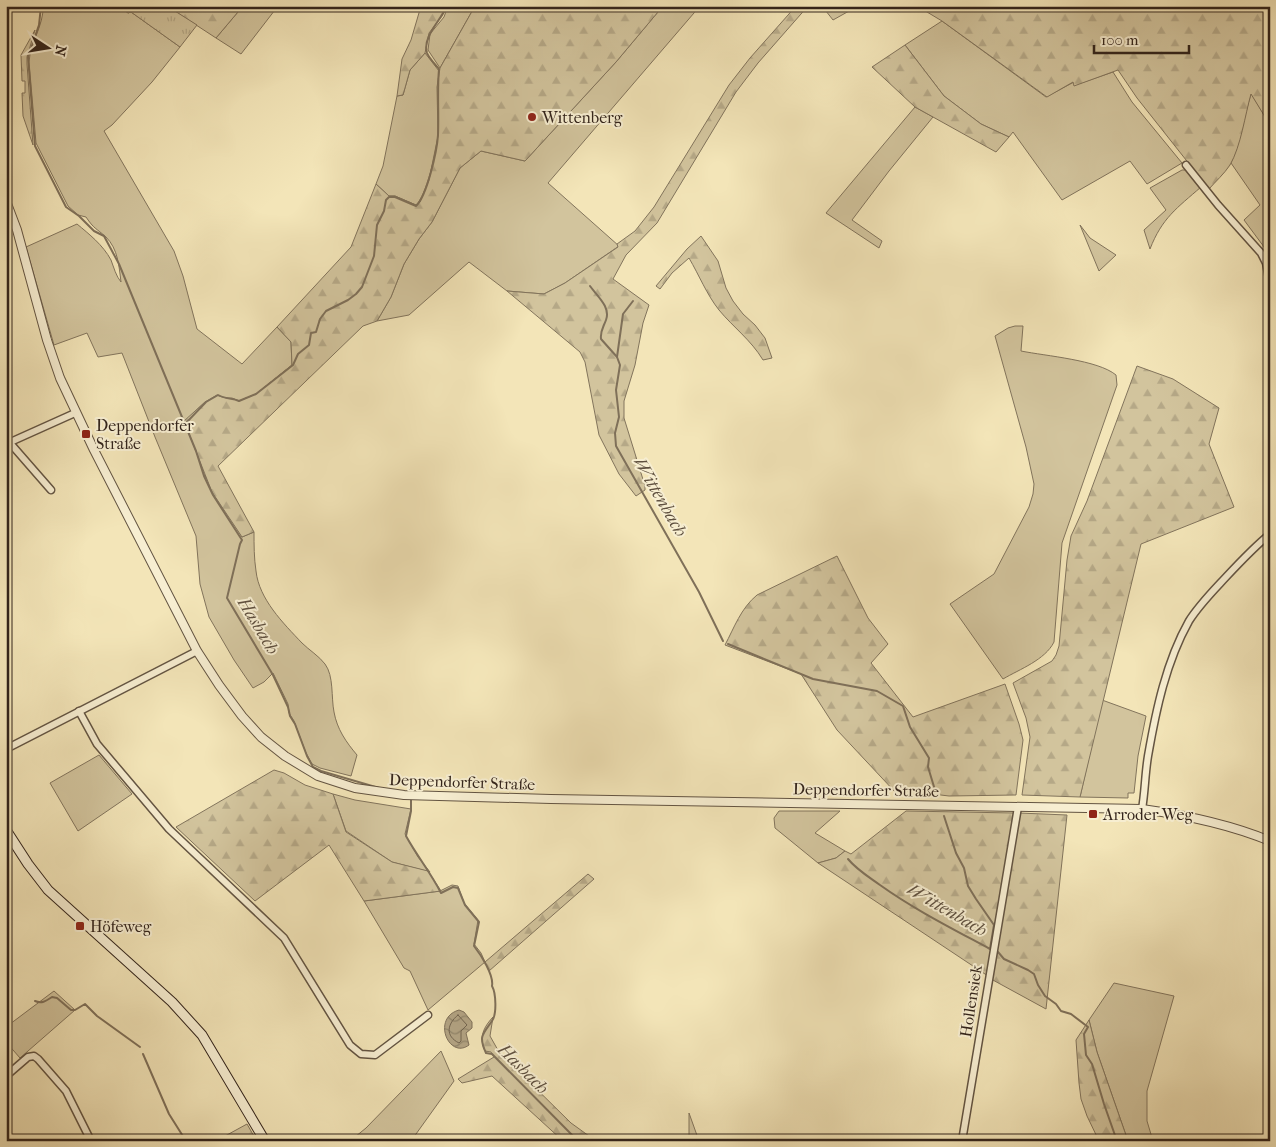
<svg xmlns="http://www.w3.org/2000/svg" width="1276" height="1147" font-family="'IM FELL French Canon',serif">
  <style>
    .grass { fill: #d2c49d; stroke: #82745c }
    .forest { fill: url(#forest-firs); stroke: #82745c }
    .park { fill: url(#park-tufts); stroke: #82745c }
    .water { fill: url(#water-waves); stroke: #7f7059 }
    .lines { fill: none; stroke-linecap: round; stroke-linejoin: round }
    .shore { stroke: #72644f; stroke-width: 1 }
    .stream { stroke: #7f7059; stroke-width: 2 }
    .minor-casing { stroke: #635442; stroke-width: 9 }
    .tertiary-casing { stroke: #635442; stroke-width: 10 }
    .secondary-casing { stroke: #33241b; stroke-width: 11 }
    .minor { stroke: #f7eed1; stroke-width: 6 }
    .tertiary { stroke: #f7eed1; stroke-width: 8 }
    .secondary { stroke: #f7eed1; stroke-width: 9 }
    .poi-dot { fill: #8f2418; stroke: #f7eed1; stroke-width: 2 }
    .labels { text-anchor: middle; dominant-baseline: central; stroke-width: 4; stroke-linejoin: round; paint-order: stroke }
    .poi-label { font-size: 16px; fill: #33241b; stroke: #f7eed1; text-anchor: start }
    .street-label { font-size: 16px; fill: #33241b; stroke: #f7eed1 }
    .water-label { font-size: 18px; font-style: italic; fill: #5f503f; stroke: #f7eed1 }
  </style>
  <defs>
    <pattern id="forest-firs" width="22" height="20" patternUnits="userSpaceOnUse" patternTransform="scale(1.25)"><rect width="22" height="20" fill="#d2c49d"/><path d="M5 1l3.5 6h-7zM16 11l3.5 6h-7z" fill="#b5a887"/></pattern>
    <pattern id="park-tufts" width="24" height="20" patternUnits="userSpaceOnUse" patternTransform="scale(1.25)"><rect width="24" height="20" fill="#d2c49d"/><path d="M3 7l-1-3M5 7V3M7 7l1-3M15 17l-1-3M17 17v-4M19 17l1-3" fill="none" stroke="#b5a887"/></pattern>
    <pattern id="water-waves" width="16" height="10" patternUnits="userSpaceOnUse" patternTransform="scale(1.25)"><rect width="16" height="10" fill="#b2a383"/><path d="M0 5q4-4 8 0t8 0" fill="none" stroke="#91856a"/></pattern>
  </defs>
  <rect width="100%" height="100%" fill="#f3e5b8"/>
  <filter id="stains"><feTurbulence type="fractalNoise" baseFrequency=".004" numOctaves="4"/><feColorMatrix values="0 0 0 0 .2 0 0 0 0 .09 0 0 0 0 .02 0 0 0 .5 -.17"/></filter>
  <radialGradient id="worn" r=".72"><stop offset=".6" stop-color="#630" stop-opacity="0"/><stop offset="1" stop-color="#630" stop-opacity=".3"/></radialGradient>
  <!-- grass -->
  <g class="grass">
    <path d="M43,6h76l9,7 3,-1 49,35 -28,35 -40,43 -8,6 70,120 9,25 14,53 45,35 35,-37 14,15 1,23 -36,29 -17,7 -7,-3 -27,4 -21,20 12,26 8,26 38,63 12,-5c0,13 0,26 2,39 3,28 27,52 46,72 7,7 17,13 23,21 9,12 6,33 9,48 3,17 12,30 23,43l-6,21 -31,-8 -8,-4 -6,-11 -12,-32 -5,-8 -1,-9 -15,-31 -9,9 -11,6 -19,-28 -25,-43 -9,-33 -4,-48 -41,-99 -33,-84 -24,4 -11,-24 -33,12 -28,-98 51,-23c12,10 26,21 34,36 3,8 5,16 10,22 -2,-16 -3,-33 -15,-45 -10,-9 -12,-8 -20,-20l-8,-2 -10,-9 -32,-63 -7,-81c1,-19 15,-37 14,-56z"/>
    <path d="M243,6h35l-37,48 -25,-16z"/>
    <path d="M448,6h27l-35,62 -12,-18 2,-16 14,-17z"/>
    <path d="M663,6h37l-152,177 71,63 -54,37 -21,11 -37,-3 -38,-29 -60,53 -32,6 14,-24 13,-33 15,-25 13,-17 28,-54 21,-17 44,10 91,-99z"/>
    <path d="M942,21l104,76 28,-15 1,3 38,-13 19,30 50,61 -35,21 -17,-23 -68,39 -49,-68 -4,5 -28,-13 -37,-28 -39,-51z"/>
    <path d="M425,53l14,18c-3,22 1,43 -1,65 -1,15 -12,60 -22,69l-21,-9h-6l-13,-12 7,-18 14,-70 6,-1 7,-25z"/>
    <path d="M1251,93l19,32v124l-3,2 -23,-31 16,-15 -29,-42 6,-16z"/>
    <path d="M915,107l18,10 -44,54 -37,49 30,21 -3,7 -53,-35z"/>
    <path d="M1182,170h5l14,17c-24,21 -39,31 -51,62l-6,-19 22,-20 -16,-22z"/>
    <path d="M1080,225l10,13 26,17 -17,16z"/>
    <path d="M1015,326h8l-2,25c25,5 77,9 95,24l1,10 -55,158 -8,99c-9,18 -34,27 -51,37l-53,-75 44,-30 35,-67 4,-13 1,-10 -8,-37 -31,-111 13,-8z"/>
    <path d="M1102,700l44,16 -8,40 -4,37h-6v5l-48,-1z"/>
    <path d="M99,755l33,39 -54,37 -28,-48z"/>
    <path d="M333,794l22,6 56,9 -6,25 13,23 12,15 -38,-10 -46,-31z"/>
    <path d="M779,811h61l-25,22 30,18 -9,7 -18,5 -43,-35 -1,-10z"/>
    <path d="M452,885l6,1 6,17 14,17 -4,24 7,9 4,9 -57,48 -18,-39 -6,-3 -40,-67 76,-10z"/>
    <path d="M1114,983l60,13 -27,95v30l6,20h-25l-31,-89 -8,-32z"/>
    <path d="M54,991l21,19 -55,48 -14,-16v-15z"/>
    <path d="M441,1051l13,30 -43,60h-61l16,-13z"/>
    <path d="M689,1113l10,28h-10z"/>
  </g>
  <!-- forest -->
  <g class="forest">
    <path d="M167,6h76l-27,32z"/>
    <path d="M421,6h26l-5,10 -13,17 -4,20 -15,17 -7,25 -6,1 5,-37 9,-19z"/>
    <path d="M475,6h188l-47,56 -91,99 -44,-10 -21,17 -28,54 -13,17 -15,25 -13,33 -14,24 -14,5 -145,140 36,66 -12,5 -30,-45 -28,-71 21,-19 12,-7c8,4 14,2 22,6l17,-7 36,-29 -1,-23 -14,-15 74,-80 25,-63 13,12h6l21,9 4,-3 9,-22 9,-44 -1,-49 3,-19z"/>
    <path d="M796,6h12l-50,57 -22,29 -79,131 -31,32 -13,24 36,26 -6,18 -8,42 -11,36v17l21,68v4l-9,6 -17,-22 -20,-39 -14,-73 -5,-10 -73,-61 37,3 21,-11 53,-36 -1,-3 18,-13 19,-24 75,-122 21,-27z"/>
    <path d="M822,6h36l-25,14z"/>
    <path d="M917,6h353v119l-19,-31c-6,21 -10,52 -21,71 -6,9 -14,16 -21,24l-72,-91 -19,-28 -44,16 -1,-4 -26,15 -105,-76z"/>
    <path d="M35,30l-8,27v7l6,81 -10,-29 -1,-23h3v-12h-3l-1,-26z"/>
    <path d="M905,45l39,51 37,28 28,13 -13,15 -81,-45 -43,-40z"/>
    <path d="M701,236l17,25 8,27 7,13 10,13 12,11 10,13 7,20 -9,2c-12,-20 -30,-33 -44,-50 -12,-15 -20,-35 -30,-52l-17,15 -12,16 -4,-3 31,-37z"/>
    <path d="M1137,366l36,13 46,29 -10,36 25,63 -93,37 -61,253 -58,-2 8,-58 -4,-19 -13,-35 39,-22 4,-6 3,-9 8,-86 4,-24 16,-35z"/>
    <path d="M837,556l31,62 20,26 -17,19 42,54 92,-33 14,40 4,16 -7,55 -67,1 -41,-5 -12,2 -59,-63 -36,-56 -76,-29c9,-17 16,-37 32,-50z"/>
    <path d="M274,770l10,3 21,12 28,9 13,38 46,30 36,9 13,20 -77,10 -35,-56 -74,56 -79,-74z"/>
    <path d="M906,811l108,2 -26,163 -170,-113 18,-5 9,-7 6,3z"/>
    <path d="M1019,813l48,2 -21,194 -55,-30z"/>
    <path d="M588,874l6,5 -105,92 -4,-9z"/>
    <path d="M493,1017l-3,19 9,16 72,71 25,18h-33l-71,-65 -30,7 -4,-4 36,-22 -3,-5 -6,-1c-6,-14 -2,-23 8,-34z"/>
    <path d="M1089,1020l8,32 31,89h-29l-12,-25 -6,-17 -2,-16 -3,-43z"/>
    <path d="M247,1124l8,14 -4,3h-35z"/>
  </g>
  <!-- park -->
  <path class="park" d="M119,6h48l30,19 -17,22 -49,-35 -3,1z"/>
  <!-- water -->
  <path class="water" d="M459,1010l5,2 8,10v6l-6,5 3,12c-20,15 -38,-27 -10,-35z"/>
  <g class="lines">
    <!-- shore -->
    <path class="shore" d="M458,1015l9,10 -6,6v10l-2,2c-14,-7 -12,-19 -1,-28z"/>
    <!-- stream -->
    <g class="stream">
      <path d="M41,6l-2,19 -11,32 7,89 31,61 13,9 15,15 10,5 15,28 77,187 8,25 9,19 29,45 -2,4 -13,54 46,77 15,32 2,9 5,8 12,32 6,11 8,4 58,17"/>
      <path d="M590,286c7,10 21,21 16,34 -3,8 -6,11 -5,19l16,18 3,8 -4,25 3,27 -4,16 1,13 83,146 24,49"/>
      <path d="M617,357l6,-43 10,-13"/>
      <path d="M185,424l21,-22 12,-7c7,4 14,3 21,6l17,-7 37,-29 5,-11 11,-9 2,-12 5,-1 4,-13 6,-8 22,-11 8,-6 6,-7 12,-31 3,-31 7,-14 2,-11 3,-3h6l21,9c11,-10 21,-55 22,-71 1,-22 -1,-44 1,-66 -4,-5 -10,-11 -12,-16 -5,-16 14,-33 20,-47"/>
      <path d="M728,644l85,35 64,12 26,15 7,21 19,31 -1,9 7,23"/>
      <path d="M401,791l9,2"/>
      <path d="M411,797v14l-5,25c11,20 25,37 35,57l12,-6 5,1 7,17 14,17 -5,24c7,9 20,29 18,40 4,7 5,28 0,35 -9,13 -14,15 -6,32l6,1 86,87"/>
      <path d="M848,859c9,11 21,18 32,26 35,25 73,44 110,64l4,-24 -18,-26 -8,-13 -4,-18 -8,-15 -12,-37"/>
      <path d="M998,952l6,7 24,11 6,4 4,11 7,11 11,8 5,7 10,3 17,13 -4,7 2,21 6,9 12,40 13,37"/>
      <path d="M35,1001c7,3 11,0 17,-4l5,1 14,12h4l10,-6 12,12 43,31"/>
      <path d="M143,1054l26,60 17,27"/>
      <path d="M218,1141l6,-3"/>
    </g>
    <!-- minor casing -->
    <g class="minor-casing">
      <g id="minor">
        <path d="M1186,165l32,40 43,48 5,10 4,21"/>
        <path d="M10,443l41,47"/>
        <path d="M6,444l69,-31"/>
        <path d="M79,711l18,33 72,85 115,109 66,107 11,9 14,1 53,-40"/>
        <path d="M6,749l191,-98"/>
        <path d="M1142,809c3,-17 3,-35 6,-53 8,-46 18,-94 41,-135 10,-16 24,-30 37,-44 14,-15 28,-30 44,-43"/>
        <path d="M6,1076l22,-19 6,-1 4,3 28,32 25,50"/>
        <path d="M962,1141l56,-334"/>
      </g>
    </g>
    <!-- tertiary casing -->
    <g class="tertiary-casing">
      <path id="tertiary" d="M6,201l11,29 30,110 13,38 34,72 103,201 22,34 23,31 19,21 24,19 33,20 37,12 49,7 147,4 591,10c43,6 87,15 128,32"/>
    </g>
    <!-- secondary casing -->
    <g class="secondary-casing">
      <path id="secondary" d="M6,830l22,34 20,26 124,112 30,33 63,106"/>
    </g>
    <!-- minor -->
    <use href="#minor" class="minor"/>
    <!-- tertiary -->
    <use href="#tertiary" class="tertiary"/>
    <!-- secondary -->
    <use href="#secondary" class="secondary"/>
  </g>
  <!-- markers -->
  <g class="poi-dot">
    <circle cx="532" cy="117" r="5"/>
    <rect x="81" y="429" width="10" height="10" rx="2.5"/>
    <rect x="1088" y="809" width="10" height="10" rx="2.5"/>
    <rect x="75" y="921" width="10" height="10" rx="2.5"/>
  </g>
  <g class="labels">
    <!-- poi labels -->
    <g class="poi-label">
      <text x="542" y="117">Wittenberg</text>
      <text x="96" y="425">Deppendorfer<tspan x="96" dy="18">Straße</tspan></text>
      <text x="1103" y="814">Arroder Weg</text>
      <text x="90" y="926">Höfeweg</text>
    </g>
    <!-- street labels -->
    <g class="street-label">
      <text transform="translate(462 782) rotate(2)">Deppendorfer Straße</text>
      <text transform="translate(866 790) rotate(1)">Deppendorfer Straße</text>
      <text transform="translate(971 1001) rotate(-81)">Hollensiek</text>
    </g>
    <!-- water labels -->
    <g class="water-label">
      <text transform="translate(660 497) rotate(60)">Wittenbach</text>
      <text transform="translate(258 626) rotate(59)">Hasbach</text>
      <text transform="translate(947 910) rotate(30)">Wittenbach</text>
      <text transform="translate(523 1069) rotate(45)">Hasbach</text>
    </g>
  </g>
  <!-- margin -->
  <rect width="1276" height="1147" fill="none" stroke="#f3e5b8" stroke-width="25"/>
  <rect x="8" y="8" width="1261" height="1132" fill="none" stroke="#33241b" stroke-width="2.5"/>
  <rect x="12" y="12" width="1251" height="1122" fill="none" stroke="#33241b"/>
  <!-- north arrow -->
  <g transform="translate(48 48) rotate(102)" stroke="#f7eed1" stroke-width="4" paint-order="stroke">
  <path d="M0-4L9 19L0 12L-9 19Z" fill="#33241b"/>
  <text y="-8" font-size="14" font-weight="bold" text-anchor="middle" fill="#33241b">N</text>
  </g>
  <!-- scale -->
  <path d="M1094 45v8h95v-8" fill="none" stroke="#33241b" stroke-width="2.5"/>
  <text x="1101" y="45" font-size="15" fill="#33241b" stroke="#f7eed1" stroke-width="4" paint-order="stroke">100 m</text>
  <rect width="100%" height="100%" filter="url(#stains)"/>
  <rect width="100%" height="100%" fill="url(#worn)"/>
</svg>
